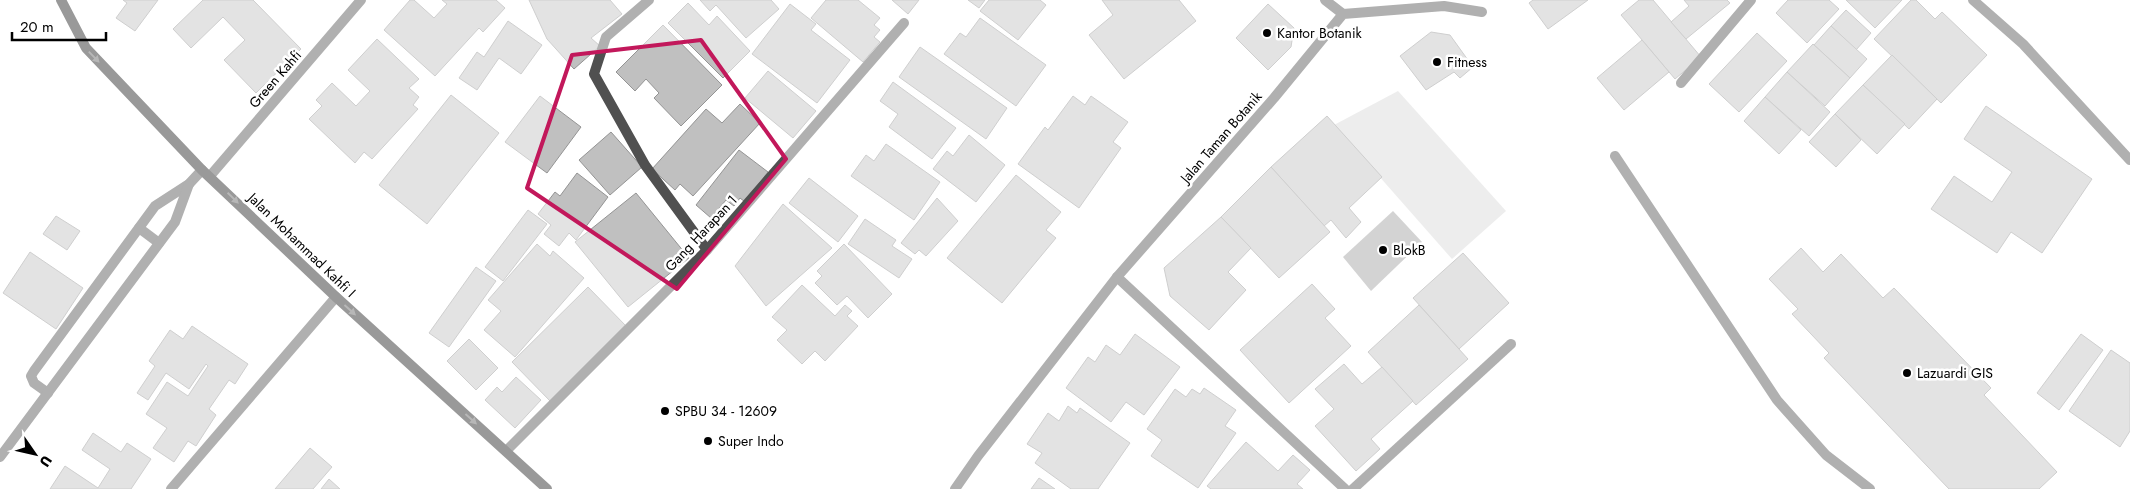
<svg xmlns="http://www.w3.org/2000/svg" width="2130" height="489" font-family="Jost,sans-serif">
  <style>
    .green { fill: #d7d7d7 }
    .water { fill: #9e9e9e }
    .building { fill: #c0c0c0; stroke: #949494 }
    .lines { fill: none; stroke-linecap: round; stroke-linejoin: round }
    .service { stroke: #505050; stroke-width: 10 }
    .minor { stroke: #505050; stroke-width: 10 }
    .secondary { stroke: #1d1d1d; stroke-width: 10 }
    .oneway { fill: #616161 }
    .marked { fill: none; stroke: #c2185b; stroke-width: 4; stroke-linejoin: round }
    .poi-dot { fill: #000; stroke: #fff; stroke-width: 2 }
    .labels { text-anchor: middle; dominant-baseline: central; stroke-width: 5; stroke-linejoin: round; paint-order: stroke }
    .poi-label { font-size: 14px; fill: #000; stroke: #fff; text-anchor: start }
    .street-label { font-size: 14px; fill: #000; stroke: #fff }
  </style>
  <rect width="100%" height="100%" fill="#fff"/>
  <!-- green -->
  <path class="green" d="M1398,91l108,120 -54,48 -118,-134z"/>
  <!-- water -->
  <path class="water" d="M1393,211l29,31 -51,49 -28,-34z"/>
  <!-- building -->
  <g class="building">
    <path d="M123,0h35l-23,31 -19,-13 11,-15z"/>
    <path d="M203,0h50l48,49 -45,44 -32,-33 21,-20 -22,-23 -32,31 -18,-19z"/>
    <path d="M410,0h4l20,18 13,-14 -5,-4h54l9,8 -22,24 -4,-4 -44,48 -51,-46z"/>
    <path d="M529,0h81l12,14 -31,24 9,8 -26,23 -27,-30z"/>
    <path d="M700,0h71l8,9 -33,29 -30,-33 -6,6z"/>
    <path d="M826,0h32l22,18 -6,7 6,5 -6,7 6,5 -17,20 -52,-44z"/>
    <path d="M892,0h27l-11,14z"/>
    <path d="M968,0h17l-6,8z"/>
    <path d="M989,0h51l6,5 -28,35 -38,-29z"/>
    <path d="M1102,0h77l17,21 -72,58 -35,-44 24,-20z"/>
    <path d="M1533,0h55l-40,29 -19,-26z"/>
    <path d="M1639,0h14l48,57 -26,22 -54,-64z"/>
    <path d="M1684,0h43l3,3 -44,36 -15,-17 18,-16z"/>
    <path d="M1788,0h41l10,9 -32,34 -31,-30z"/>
    <path d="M1846,0h56l-27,28z"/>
    <path d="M1911,0h5l19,19 7,-7 45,43 -46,48 -67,-64z"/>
    <path d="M688,3l21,22 8,-9 33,35 -27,27 -55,-55z"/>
    <path d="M790,4l26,20 -5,6 39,30 -33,43 -65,-49z"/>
    <path d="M1268,4l26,24 -3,19 -23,23 -32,-32z"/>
    <path d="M1846,10l25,23 -15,17 -25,-24z"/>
    <path d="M980,18l66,47 -30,41 -72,-52 16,-21 6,4z"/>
    <path d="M508,21l34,24 -21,29 -22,-16 -22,32 -18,-12 18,-26 7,5z"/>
    <path d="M663,25l59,60 -41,41 -27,-28 5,-5 -13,-14 -11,12 -19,-19z"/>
    <path d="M1831,26l36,33 -17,19 -36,-33z"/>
    <path d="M1431,32l19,3 23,32 -13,11 -6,-6 -28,18 -26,-34z"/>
    <path d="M1757,33l30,28 -48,51 -30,-28z"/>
    <path d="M377,39l42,40 -10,9 10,9 -6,8 5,4 -46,50 -8,-7 -9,11 -46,-44 13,-13 -6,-6 16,-17 24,23 14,-15 -22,-21z"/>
    <path d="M1642,40l27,32 -45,38 -27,-32z"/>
    <path d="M1813,44l37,34 -25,28 -38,-34z"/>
    <path d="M920,47l87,61 -21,31 -87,-62z"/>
    <path d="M1892,55l45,44 -28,30 -46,-44z"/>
    <path d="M768,71l48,40 -23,27 -48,-40z"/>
    <path d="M1787,72l43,40 -21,24 -44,-39z"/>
    <path d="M893,82l63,46 -24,31 -43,-32 9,-13 -18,-13z"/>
    <path d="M1863,85l42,39 -28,30 -42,-40z"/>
    <path d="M451,95l48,38 -72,91 -48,-39z"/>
    <path d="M540,96l41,31 -34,46 -42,-31z"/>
    <path d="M1073,96l12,9 6,-9 37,26 -15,20 8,6 -42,60 -61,-44 27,-37 3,3z"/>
    <path d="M1765,97l36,33 -22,24 -35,-33z"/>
    <path d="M740,104l20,19 -67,73 -13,-12 -5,6 -23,-21 54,-60 16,14z"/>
    <path d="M1986,106l106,73 -50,74 -31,-21 -14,21 -66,-44 23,-33 38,26 20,-30 -48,-33z"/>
    <path d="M1835,114l26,26 -25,27 -27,-25z"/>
    <path d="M1327,116l55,61 -33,31 12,14 -15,16 -15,-18 -7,6 -53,-59z"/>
    <path d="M611,132l31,35 -32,28 -31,-35z"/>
    <path d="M969,135l36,30 -29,37 -43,-33 14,-18 6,5z"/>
    <path d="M886,144l54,38 -26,38 -63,-44 15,-21 8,6z"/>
    <path d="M739,150l29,22 -23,30 -5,-4 -6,8 -8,-6 -15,18 -15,-13z"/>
    <path d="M1271,167l59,65 -51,46 -58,-61z"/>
    <path d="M577,173l31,24 -32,43 -7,-7 -10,13 -15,-12 7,-9 -13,-11 17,-22 5,4z"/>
    <path d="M1016,175l45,37 -15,18 10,8 -54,65 -55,-45z"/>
    <path d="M809,178l49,38 -20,26 -49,-39z"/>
    <path d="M636,193l53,65 -61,49 -53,-65z"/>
    <path d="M937,198l21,23 -32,35 -7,-6 -4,4 -14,-11z"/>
    <path d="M783,204l49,44 -66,58 -31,-40z"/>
    <path d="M528,210l19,14 -44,57 -18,-14z"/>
    <path d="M56,216l24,15 -13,19 -24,-16z"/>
    <path d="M1221,217l30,31 -23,24 18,18 -37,40 -39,-34 -6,-28z"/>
    <path d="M865,219l31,21 -4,6 20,13 -13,19 -51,-34z"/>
    <path d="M537,244l13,12 3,-5 31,27 -69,79 -31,-27 17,-19 -13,-11z"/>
    <path d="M844,244l48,50 -24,24 -21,-22 -10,9 -22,-22 7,-7 -5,-5z"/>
    <path d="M1801,248l22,24 18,-18 42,44 11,-10 97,100 -7,7 73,77 -18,17h-90l-125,-131 5,-5 -37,-39 6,-5 -29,-30z"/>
    <path d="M30,252l53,36 -27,41 -53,-36z"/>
    <path d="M1463,253l46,50 -50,46 -46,-51z"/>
    <path d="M476,267l20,14 -47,66 -20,-14z"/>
    <path d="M1312,284l23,25 -10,9 26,28 -62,57 -49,-53z"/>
    <path d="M802,285l33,31 10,-11 7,6 -5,5 11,10 -33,35 -10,-10 -13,13 -25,-24 10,-10 -15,-13z"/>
    <path d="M588,287l39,40 -76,75 -39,-40z"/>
    <path d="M1419,305l49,54 -52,46 -48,-53z"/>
    <path d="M192,326l56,38 -13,20 -6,-4 -20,29 7,6 -20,31 -8,-5 -14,21 -21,-14 14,-20 -21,-14 21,-32 21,14 20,-30 -2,-2 -17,25 -23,-16 -18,27 -11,-7 18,-27 -6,-5 21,-31 13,9z"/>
    <path d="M1135,334l45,33 -36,48 -18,-13 -15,20 -45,-34 22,-31 7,5 11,-17 14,10z"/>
    <path d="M2081,334l22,16 -44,60 -22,-17z"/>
    <path d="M469,339l29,29 -22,22 -29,-29z"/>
    <path d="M2111,350l19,13v68l-10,16 -51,-36z"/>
    <path d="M1344,364l18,20 20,-17 31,34 -42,38 9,10 -24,22 -41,-45 19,-17 -19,-20z"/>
    <path d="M516,377l25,23 -26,28 -30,-28 12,-13 5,5z"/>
    <path d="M1204,388l32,22 -11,16 11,7 -38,55 -47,-32 11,-16 -15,-11 28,-40 11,8 6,-8 8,5z"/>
    <path d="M1068,406l9,7 3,-5 50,35 -32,46h-27l-36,-26 7,-10 -15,-9 21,-31 11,8z"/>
    <path d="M93,433l28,19 6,-9 24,16 -20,30h-81l15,-23 33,22 12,-19 -28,-19z"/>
    <path d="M1246,442l32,29 15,-16 17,15 -13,14 6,5h-92l-4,-3z"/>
    <path d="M310,448l22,19 -19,22h-38z"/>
    <path d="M1039,478l16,11h-24z"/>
    <path d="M329,479l11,10h-19z"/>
  </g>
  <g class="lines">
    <!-- service -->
    <g class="service">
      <path d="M1615,156l162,244 49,55 44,34"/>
      <path d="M139,228l20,15"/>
      <path d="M48,393l-14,-10 -3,-7 3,-5 121,-165 34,-22 13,-14"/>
      <path d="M0,457l175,-235 14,-38"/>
    </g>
    <!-- minor -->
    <g class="minor">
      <path d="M649,0l-43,37 -12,37 51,91 62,85"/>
      <path d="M1325,0l18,14"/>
      <path d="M1973,0l50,44 107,116"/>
      <path d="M1681,83l70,-83"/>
      <path d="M210,176l151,-176"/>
      <path d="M1117,277l228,212"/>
      <path d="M506,451l201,-201 197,-227"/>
      <path d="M171,489l165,-192"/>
      <path d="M955,489l23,-33 139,-179 157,-179 69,-84 101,-8 38,6"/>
      <path d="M1353,489l158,-145"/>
    </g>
    <!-- secondary -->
    <path class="secondary" d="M61,0l25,48 116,122 134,127 211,192"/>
  </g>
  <!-- one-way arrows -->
  <defs><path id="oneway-solid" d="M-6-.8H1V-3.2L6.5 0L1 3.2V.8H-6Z" transform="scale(1.25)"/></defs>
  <g class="oneway">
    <use href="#oneway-solid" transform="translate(94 57) rotate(46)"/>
    <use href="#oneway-solid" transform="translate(233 198) rotate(44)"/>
    <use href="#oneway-solid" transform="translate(350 310) rotate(42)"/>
    <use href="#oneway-solid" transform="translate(471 419) rotate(42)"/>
  </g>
  <!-- marked area -->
  <path d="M0 0H2130V489H0ZM701,40l85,119 -109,130 -150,-101 45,-133z" fill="#fff" fill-opacity=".55" fill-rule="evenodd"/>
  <path class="marked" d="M701,40l85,119 -109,130 -150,-101 45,-133z"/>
  <!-- markers -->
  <g class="poi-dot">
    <circle cx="1267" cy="33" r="5"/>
    <circle cx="1437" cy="62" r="5"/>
    <circle cx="1383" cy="250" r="5"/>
    <circle cx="1907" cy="373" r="5"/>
    <circle cx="665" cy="411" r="5"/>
    <circle cx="708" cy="441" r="5"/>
  </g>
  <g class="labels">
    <!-- poi labels -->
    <g class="poi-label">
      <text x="1277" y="33">Kantor Botanik</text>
      <text x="1447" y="62">Fitness</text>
      <text x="1393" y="250">BlokB</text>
      <text x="1917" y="373">Lazuardi GIS</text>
      <text x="675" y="411">SPBU 34 - 12609</text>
      <text x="718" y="441">Super Indo</text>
    </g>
    <!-- street labels -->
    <g class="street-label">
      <text transform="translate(275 79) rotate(-49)">Green Kahfi</text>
      <text transform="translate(1221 137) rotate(-49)">Jalan Taman Botanik</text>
      <text transform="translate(701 233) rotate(-47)">Gang Harapan 1</text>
      <text transform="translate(302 245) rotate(44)">Jalan Mohammad Kahfi I</text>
    </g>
  </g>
  <!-- north arrow -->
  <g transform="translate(35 454) rotate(124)" stroke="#ffffff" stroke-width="4" paint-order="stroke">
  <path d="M0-4L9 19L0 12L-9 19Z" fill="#000000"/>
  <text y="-8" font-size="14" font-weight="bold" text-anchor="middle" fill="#000000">U</text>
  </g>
  <!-- scale -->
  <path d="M12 32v8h94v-8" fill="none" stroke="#000000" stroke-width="2.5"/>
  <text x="20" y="32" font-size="15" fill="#000000" stroke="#ffffff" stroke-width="4" paint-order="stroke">20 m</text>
</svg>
